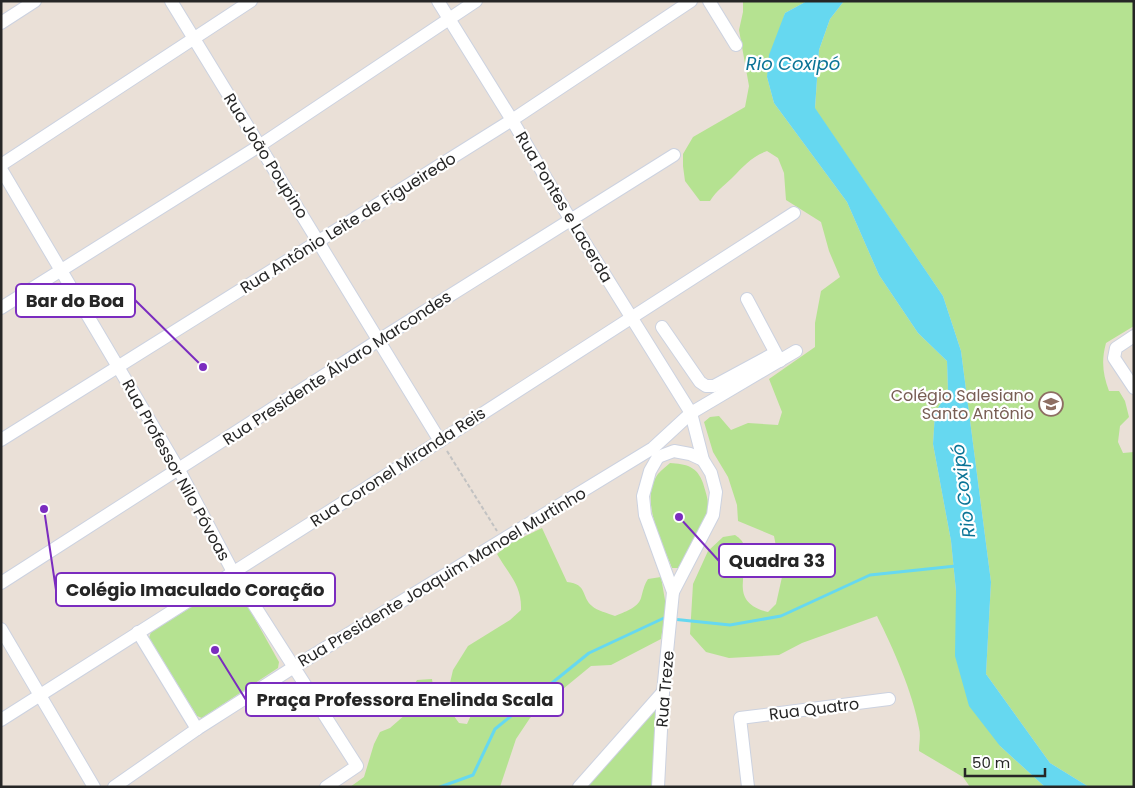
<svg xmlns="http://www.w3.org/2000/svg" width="1135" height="788" font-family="Poppins,sans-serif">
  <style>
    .green { fill: #b5e291 }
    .water { fill: #66d8f0 }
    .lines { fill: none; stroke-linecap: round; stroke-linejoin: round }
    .stream { stroke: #66d8f0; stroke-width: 3 }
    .minor-casing { stroke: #ccd2e0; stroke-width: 14 }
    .path { stroke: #c2c2c2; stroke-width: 2; stroke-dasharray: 4 2.5; stroke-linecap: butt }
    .minor { stroke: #fff; stroke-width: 12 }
    .labels { text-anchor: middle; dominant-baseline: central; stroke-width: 4.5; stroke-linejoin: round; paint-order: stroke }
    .street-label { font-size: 16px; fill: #262626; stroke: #fff }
    .education-label { font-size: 16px; fill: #785e54; stroke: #fff; text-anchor: end }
    .water-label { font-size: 18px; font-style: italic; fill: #0b7496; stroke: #fff }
    .leader { fill: none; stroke: #7b2cbf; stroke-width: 2 }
    .callout-dot { fill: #7b2cbf; stroke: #fff; stroke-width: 2 }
    .callout { fill: #fff; stroke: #7b2cbf; stroke-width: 2 }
    .callout-label { font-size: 18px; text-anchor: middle; font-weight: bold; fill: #262626 }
  </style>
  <rect width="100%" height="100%" fill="#eae0d7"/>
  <!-- green -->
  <g class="green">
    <path d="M743,1h64l-22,12 -18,64 7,26 73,99 32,73 39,58 29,28 1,30 -13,22 -2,31 18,97 5,50 44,155 45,41h-75l-7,-10 -44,-26c0,-7 2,-16 0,-23 -6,-35 -26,-80 -42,-112l-75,27 -23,12 -50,3 -23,-6 -16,-18 3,-50 15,-33 15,-14 12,-2c3,2 7,5 8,8 10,26 -19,58 25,69l8,-8 6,-27 -8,-41 -36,-15 -1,-16 -9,-28 -15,-25 -9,-30 6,-5 9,-1 12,14 17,-7 30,2 4,-13 -13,-33 46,-32v-24l6,-32 19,-14 -11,-26 -8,-29 -35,-22 -2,-27 -6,-15 -11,-7c-16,6 -23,15 -35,27 -9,9 -15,12 -22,23h-10l-15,-20 -2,-15v-12l10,-17 52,-30 4,-21 -10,-56 4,-18z"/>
    <path d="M844,1h290v325l-28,17c-5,18 -3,32 3,48h10l6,10 4,16 -9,9 -2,16 5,11 11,-1v335h-45l-39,-24 -64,-89 5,-92 -30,-231 -18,-55 -128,-187 4,-59 11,-31z"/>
    <path d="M670,463c16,1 27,3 33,20 2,7 5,15 5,22 -1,20 -20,46 -30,63h-6c-10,-26 -33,-68 -14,-94 3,-4 8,-7 12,-11z"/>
    <path d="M542,528l25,54c21,2 14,15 25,24 5,5 16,7 23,10 9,-4 23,-8 26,-18 2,-7 3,-13 7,-19l13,-2 5,29 -5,33 -50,26 -20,1 -39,32 -22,20 -14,21 -16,48h-150l14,-10 10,-33 6,-12 10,-4 16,-14 5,-12 -1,-10 7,-12 15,-1 2,13 -5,11 5,7 12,-5 13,18 8,1 5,-11 -13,-10 -10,-16 4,-17 15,-24 42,-26 11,-10c1,-25 -12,-35 -24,-56l12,-10z"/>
    <path d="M229,584l7,1 43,77 -1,6 -76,50 -5,-2 -48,-78 2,-6z"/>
    <path d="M660,706l-5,81h-69l67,-78z"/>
  </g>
  <!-- water -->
  <path class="water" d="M807,1h37l-14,18 -11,31 -4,58 128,188 18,55 30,231 -5,92 64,89 39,24h-44l-45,-41 -31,-40 -14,-50 1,-65 -5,-50 -18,-97 2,-31 13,-22 -1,-30 -29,-28 -39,-58 -32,-73 -73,-99 -7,-26 2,-22 16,-42z"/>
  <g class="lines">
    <!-- stream -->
    <g class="stream">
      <path d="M672,619l58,6 51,-9 89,-41 86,-9"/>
      <path d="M440,787l33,-12 22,-46 94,-76 75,-35h2"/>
    </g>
    <!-- minor casing -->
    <g class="minor-casing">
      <g id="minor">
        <path d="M171,1l269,440"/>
        <path d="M438,1l74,119 58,99 121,194 12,47 8,13 5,19 -3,23 -40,77"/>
        <path d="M709,1l27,44"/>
        <path d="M1,23l34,-22"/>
        <path d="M1,165l250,-164"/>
        <path d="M1,169l178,301 54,102 124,194 -31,21"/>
        <path d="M747,299l33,62"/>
        <path d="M1,308l258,-162 217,-145"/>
        <path d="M662,327l38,55 6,4h8l61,-33"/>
        <path d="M1134,336l-18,12 -2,10 20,30"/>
        <path d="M1,440l511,-320 179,-119"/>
        <path d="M658,457l-8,14 -7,25 2,19 28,77 -10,100 -5,95"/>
        <path d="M658,457l16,-6 16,3 13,6"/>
        <path d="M1,583l378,-243 295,-185"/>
        <path d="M1,629l93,158"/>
        <path d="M138,632l59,97"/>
        <path d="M1,720l439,-279 354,-228"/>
        <path d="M114,787l83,-58 97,-62 359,-219 38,-35 105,-62"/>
        <path d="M579,787l84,-95"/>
        <path d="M748,787l-8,-69 149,-19"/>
      </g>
    </g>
    <!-- path -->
    <path class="path" d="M447,451l50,80"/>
    <!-- minor -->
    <use href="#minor" class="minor"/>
  </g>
  <!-- icons -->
  <defs>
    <g id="school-ring" transform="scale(1.25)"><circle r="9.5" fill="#fff" stroke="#8d6e63" stroke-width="1.5"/><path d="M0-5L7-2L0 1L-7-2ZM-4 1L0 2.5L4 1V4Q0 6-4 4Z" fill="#8d6e63"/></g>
  </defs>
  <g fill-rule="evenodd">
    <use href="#school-ring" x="1051" y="404"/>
  </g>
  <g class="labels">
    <!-- street labels -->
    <g class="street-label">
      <text transform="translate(266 156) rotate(58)">Rua João Poupino</text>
      <text transform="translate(564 207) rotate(59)">Rua Pontes e Lacerda</text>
      <text transform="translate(348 223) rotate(-32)">Rua Antônio Leite de Figueiredo</text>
      <text transform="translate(337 368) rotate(-33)">Rua Presidente Álvaro Marcondes</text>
      <text transform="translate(398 467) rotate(-33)">Rua Coronel Miranda Reis</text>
      <text transform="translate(176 470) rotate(61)">Rua Professor Nilo Póvoas</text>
      <text transform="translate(442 577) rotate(-31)">Rua Presidente Joaquim Manoel Murtinho</text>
      <text transform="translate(665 689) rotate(-85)">Rua Treze</text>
      <text transform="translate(814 709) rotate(-7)">Rua Quatro</text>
    </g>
    <!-- education labels -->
    <g class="education-label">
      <text x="1034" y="395">Colégio Salesiano<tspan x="1034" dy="18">Santo Antônio</tspan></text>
    </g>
    <!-- water labels -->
    <g class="water-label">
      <text x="793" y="63">Rio Coxipó</text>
      <text transform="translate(963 491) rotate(-97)">Rio Coxipó</text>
    </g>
  </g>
  <!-- callouts -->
  <path class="leader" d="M203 367L135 300M679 517L719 561M44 509L56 590M215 650L246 700"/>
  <g class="callout-dot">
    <circle cx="203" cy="367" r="5"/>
    <circle cx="679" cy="517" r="5"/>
    <circle cx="44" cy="509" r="5"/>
    <circle cx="215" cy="650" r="5"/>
  </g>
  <g class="callout">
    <rect x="16" y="284" width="119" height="33" rx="5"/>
    <rect x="719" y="544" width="116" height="33" rx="5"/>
    <rect x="56" y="573" width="279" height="33" rx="5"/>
    <rect x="246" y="683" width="317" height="33" rx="5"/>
  </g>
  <g class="callout-label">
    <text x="75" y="307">Bar do Boa</text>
    <text x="777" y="567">Quadra 33</text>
    <text x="195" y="596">Colégio Imaculado Coração</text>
    <text x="405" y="706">Praça Professora Enelinda Scala</text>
  </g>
  <!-- border -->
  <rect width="1135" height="788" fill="none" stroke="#262626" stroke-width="5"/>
  <!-- scale -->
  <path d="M965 768v8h80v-8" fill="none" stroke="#262626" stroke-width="2.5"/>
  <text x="972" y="768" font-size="15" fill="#262626" stroke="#ffffff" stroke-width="4" paint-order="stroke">50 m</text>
</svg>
